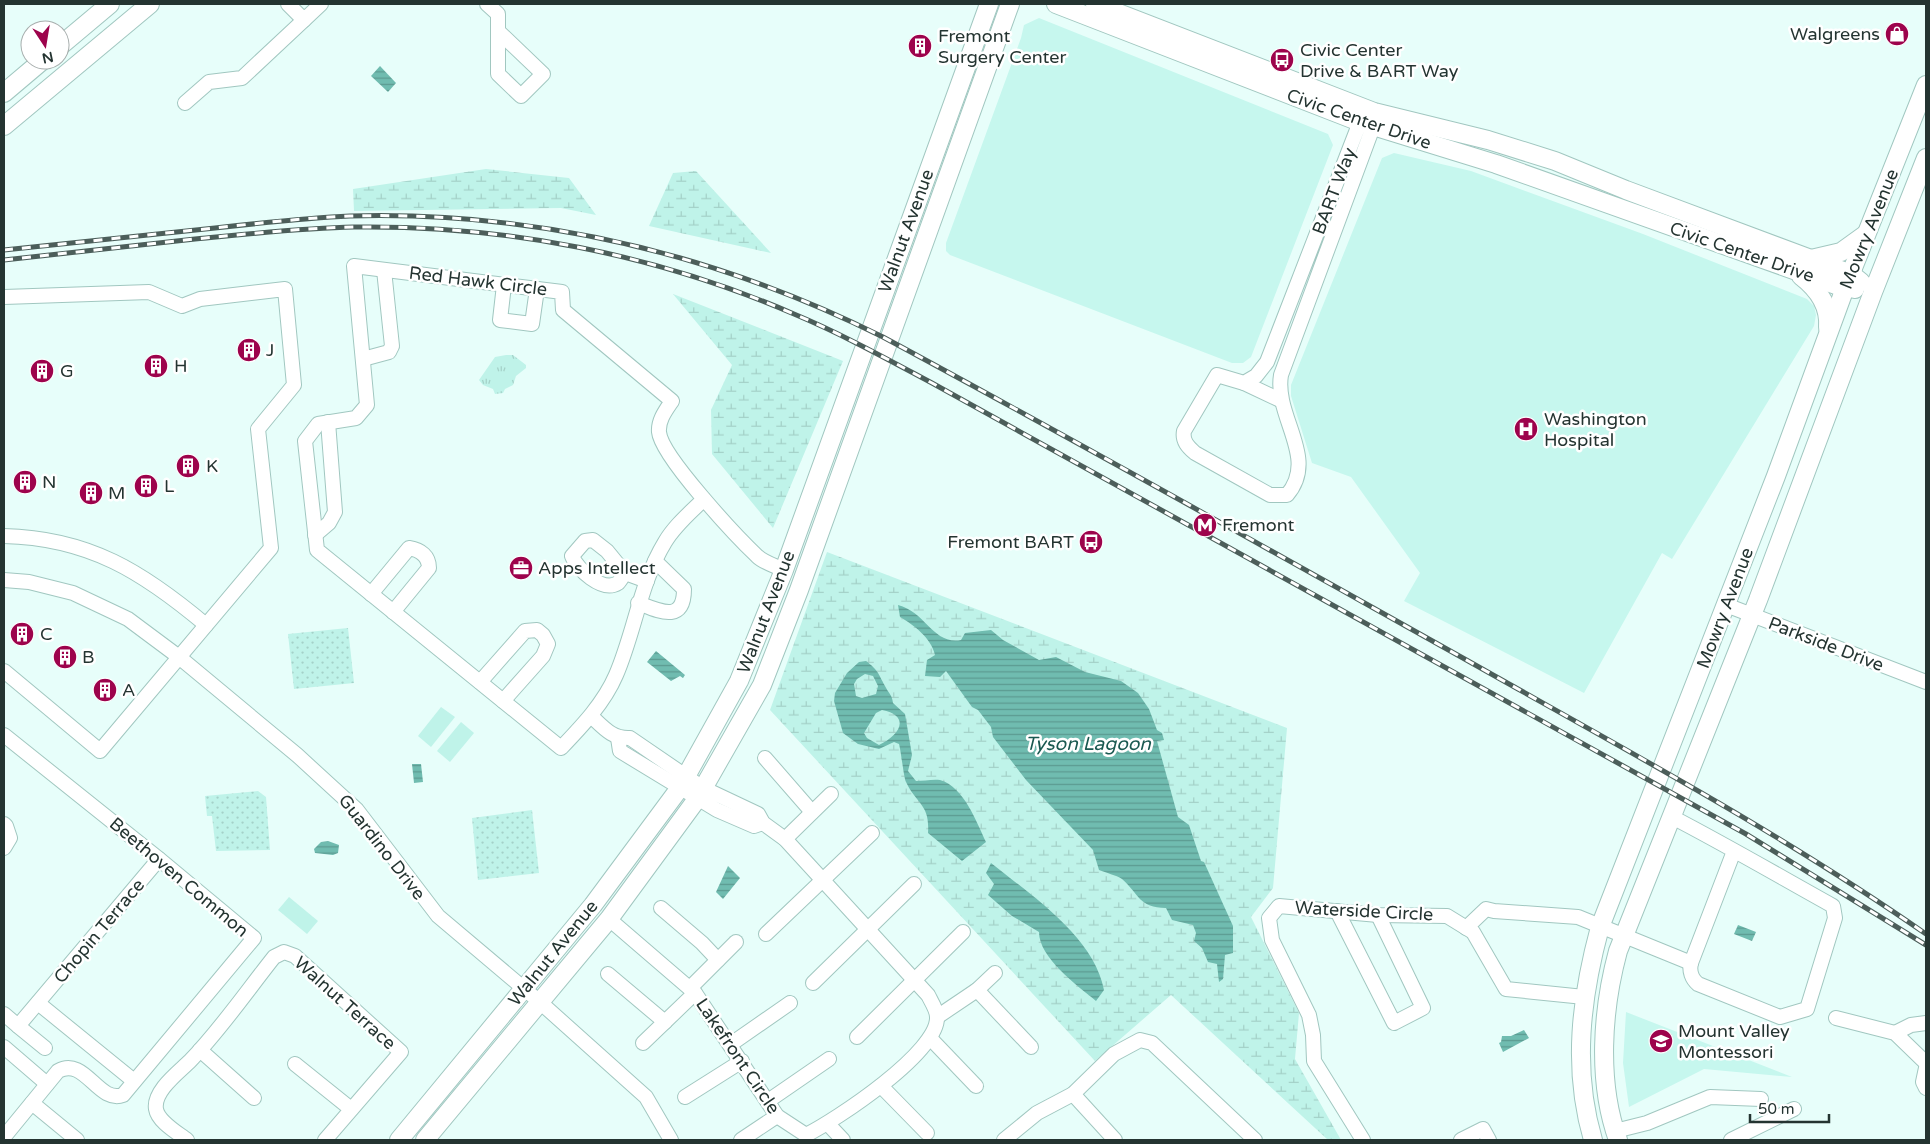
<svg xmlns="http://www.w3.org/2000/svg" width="1930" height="1144" font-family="'Varela Round',sans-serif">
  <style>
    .built { fill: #c6f7ee }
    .grass { fill: url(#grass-dots) }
    .wetland { fill: url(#wetland-marsh) }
    .park { fill: url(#park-tufts) }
    .pitch { fill: #bff3e9 }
    .water { fill: url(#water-rules); fill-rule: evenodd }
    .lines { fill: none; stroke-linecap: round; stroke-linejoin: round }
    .minor-casing { stroke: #a1c7c0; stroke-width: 16 }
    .major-casing { stroke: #a1c7c0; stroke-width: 20 }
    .minor { stroke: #fff; stroke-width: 14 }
    .major { stroke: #fff; stroke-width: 18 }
    .rail-casing { stroke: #4c5e5a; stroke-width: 5 }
    .rail { stroke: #fff; stroke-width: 3; stroke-dasharray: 9; stroke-linecap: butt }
    .labels { text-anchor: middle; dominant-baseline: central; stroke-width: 5; stroke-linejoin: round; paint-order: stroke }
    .poi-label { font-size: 18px; fill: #243431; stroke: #fff; text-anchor: start }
    .street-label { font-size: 18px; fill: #243431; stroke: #fff }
    .water-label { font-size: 19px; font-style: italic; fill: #1a5951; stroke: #fff }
  </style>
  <defs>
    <pattern id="grass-dots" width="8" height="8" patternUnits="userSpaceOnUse" patternTransform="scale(1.25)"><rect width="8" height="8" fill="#bff3e9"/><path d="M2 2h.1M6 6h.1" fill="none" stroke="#a4d1c8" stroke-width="1.8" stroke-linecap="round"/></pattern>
    <pattern id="wetland-marsh" width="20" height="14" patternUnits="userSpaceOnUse" patternTransform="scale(1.25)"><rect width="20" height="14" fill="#bff3e9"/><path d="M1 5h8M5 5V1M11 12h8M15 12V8" fill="none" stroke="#a4d1c8"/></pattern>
    <pattern id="park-tufts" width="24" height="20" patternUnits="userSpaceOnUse" patternTransform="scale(1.25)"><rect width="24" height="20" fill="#bff3e9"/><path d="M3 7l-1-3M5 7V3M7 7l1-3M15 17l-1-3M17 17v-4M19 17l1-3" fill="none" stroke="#a4d1c8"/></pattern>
    <pattern id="water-rules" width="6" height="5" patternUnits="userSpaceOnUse" patternTransform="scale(1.25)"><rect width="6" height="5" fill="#70bcb0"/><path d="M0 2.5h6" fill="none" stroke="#5c9a90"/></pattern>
  </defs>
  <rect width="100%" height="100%" fill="#e7fefa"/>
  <!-- built -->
  <g class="built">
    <path d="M1039,18l289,116 5,11 -82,212 -8,6h-11l-282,-108 -4,-4v-8l75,-205 3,-13z"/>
    <path d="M1394,153l77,18 172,63 164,65 7,7 2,9 -2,11 -142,233 -10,-6 -78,140 -180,-92 16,-28 -69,-96 -39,-14 -21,-67v-11l91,-227z"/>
    <path d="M1626,1012l166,65 -88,-8 -75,38 -6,-44z"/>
  </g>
  <!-- grass -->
  <g class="grass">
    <path d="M348,628l6,55 -60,6 -6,-55z"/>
    <path d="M258,791l8,6 4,53 -54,1 -4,-35h-5l-2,-20z"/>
    <path d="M532,810l7,63 -61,7 -6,-62z"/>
  </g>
  <!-- wetland -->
  <g class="wetland">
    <path d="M486,169l83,9 27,37 -35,-7 -207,3 -1,-22z"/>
    <path d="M696,171l75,82 -122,-27 24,-53z"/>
    <path d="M673,294l170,67 -70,167 -61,-74 -1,-44 21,-45z"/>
    <path d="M827,552l460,176 -14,160 -22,29 48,96 -4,46 46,81h-13l-157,-145 -76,66 -325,-351z"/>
  </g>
  <!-- park -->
  <path class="park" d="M506,355h7l13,10v3l-10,8 -3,9 -8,4 -2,4 -8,1 -2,-5 -10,-4 -4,-5 16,-23z"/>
  <!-- pitch -->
  <g class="pitch">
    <path d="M441,707l14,10 -24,30 -13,-11z"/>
    <path d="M461,722l13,11 -24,29 -13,-11z"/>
    <path d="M289,897l29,24 -11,13 -29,-24z"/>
  </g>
  <!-- water -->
  <g class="water">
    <path d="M380,66l16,17 -8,9 -17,-16z"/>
    <path d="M898,605c28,7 35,40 63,35l4,-7 26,-3 12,10 36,20 17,-3 29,15 36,9 17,12 11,16 8,21 5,3 2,7 -7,1 21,76 11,8 12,36 3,1 29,64v27l-8,2 -2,24 -4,3 -2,-18 -9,-2 -6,-14 -8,-7 2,-8 -3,-8 -21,-5 -6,-12c-27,0 -27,-14 -44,-29 -6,-4 -16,-6 -23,-9l-6,-20 -67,-70 -33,-43 -2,-10 -13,-17 -6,-3 -26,-36 -6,6 -15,-1 2,-16 8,-5c-4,-17 -21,-30 -35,-38z"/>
    <path d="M656,651l29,24 -2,3 -3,-2 -9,5 -24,-19z"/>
    <path d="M866,661c12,9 12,12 19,25 3,7 7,8 8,17l12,11 7,41 -4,16 8,10c7,0 17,-2 24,-1 24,7 36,41 46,62l-24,19 -34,-28c2,-29 -11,-28 -22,-51 -2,-3 -5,-31 -7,-38l-5,-2 -15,7 -21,-5 -15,-11 -9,-32 1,-8 12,-20 12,-11zM865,674l8,2 5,10 -2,8 -14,4 -6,-2 -2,-12 3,-5zM882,710c30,6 17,26 -3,35l-12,-7 -3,-5 12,-20z"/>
    <path d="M412,764h9l2,18 -9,1z"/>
    <path d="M328,841l11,4 -1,8 -5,2 -18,-2 -1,-4 7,-7z"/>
    <path d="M991,863c41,33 103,74 113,127l-8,11c-19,-16 -57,-43 -57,-69l-27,-16 -24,-21 6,-11 -8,-11z"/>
    <path d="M728,866l12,12 -17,21 -7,-7z"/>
    <path d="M1738,925l18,7 -4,9 -18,-7z"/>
    <path d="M1524,1030l5,8 -26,14 -4,-9 2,-1 1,-6h9z"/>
  </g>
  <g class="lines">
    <!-- minor casing -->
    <g class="minor-casing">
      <g id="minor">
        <path d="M288,4l16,16 17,-16"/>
        <path d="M487,4l11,10v60l23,22 22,-22 -45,-43"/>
        <path d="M185,103l24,-21 33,-4 62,-58"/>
        <path d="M1374,112l-1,15 -92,248c-7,42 38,83 6,120h-17l-75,-42c-7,-6 -13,-12 -11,-22l33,-56 27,8 12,-7 11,-14 93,-240z"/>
        <path d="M504,285l-4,35 32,4 5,-35"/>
        <path d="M4,297l145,-5 33,14 18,-7 85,-10 9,96 -36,44 13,119 -171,203 -96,-80"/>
        <path d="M363,359l26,-7 3,-6 -8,-76"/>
        <path d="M1244,383l36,17"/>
        <path d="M704,499c-13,13 -29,26 -39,43 -25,41 -30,89 -49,133 -12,28 -34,51 -55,73l-244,-198 -12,-109 13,-17 38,-6 11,-13 -13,-139 208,26 1,18 109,91c-6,9 -14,19 -13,31 2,24 78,105 98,124 7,7 19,10 27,14"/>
        <path d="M315,535l14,-12 6,-11 -7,-90"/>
        <path d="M4,536c85,2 139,36 202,89"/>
        <path d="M625,573l-18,-22 -14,-11 -8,1 -13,15c5,13 30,37 46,27 2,-2 5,-7 7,-10l22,8"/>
        <path d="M4,580l25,2 44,11 55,26 51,38 118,98 60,55 81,106 103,87 105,94 25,43"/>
        <path d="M371,594l38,-46c12,2 20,8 20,20l-36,44"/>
        <path d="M638,603c21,8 46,21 46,-14l-29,-28"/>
        <path d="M1726,605l200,77"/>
        <path d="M480,682l45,-51 12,-1 6,5 5,9 -5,12 -40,45"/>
        <path d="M591,716c12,11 21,23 39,22l73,50 55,26 5,9 22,16 143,156c3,6 9,15 9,22 2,35 -101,103 -131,118l-29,-19 -82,-123 -86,-74"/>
        <path d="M4,735l155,124 95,79 -131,157c-25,9 -38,-39 -65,-24l-54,66"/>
        <path d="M618,738l2,13 97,59 37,16 9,-3"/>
        <path d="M765,758l47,54"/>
        <path d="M1672,817c54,28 107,59 161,89l2,12 -28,91 -27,8 -82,-33c-6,-5 -9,-13 -7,-21l43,-112"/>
        <path d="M4,824l2,2 4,12 -6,10"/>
        <path d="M785,839l46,-45"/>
        <path d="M661,908l41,35 16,17"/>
        <path d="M1337,911l57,112 29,-15 -45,-93"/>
        <path d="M1466,928l20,-19 8,2 84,6 113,46"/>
        <path d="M766,934l106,-101"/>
        <path d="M608,974l57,48"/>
        <path d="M813,983l101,-99"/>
        <path d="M690,988l46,-46"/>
        <path d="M977,990l54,57"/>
        <path d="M38,1003l96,78"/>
        <path d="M4,1014l14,12 141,-167"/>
        <path d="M937,1017l40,-27 18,-17"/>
        <path d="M1836,1018l59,15 31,30"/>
        <path d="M18,1026l27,22"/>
        <path d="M1895,1033l16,-8 15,-2"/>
        <path d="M857,1037l106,-105"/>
        <path d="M930,1038l46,48"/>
        <path d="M643,1043l52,-50"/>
        <path d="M731,1044l59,-41"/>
        <path d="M4,1047l43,37"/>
        <path d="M200,1050l54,48"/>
        <path d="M295,1064l56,45"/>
        <path d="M1926,1068l-3,14 3,6"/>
        <path d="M881,1086l46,47"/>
        <path d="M1073,1094l42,46"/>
        <path d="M685,1097l57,-36"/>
        <path d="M768,1101l61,-42"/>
        <path d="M32,1103l45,37"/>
        <path d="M828,1124l15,16"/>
        <path d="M1615,1131l32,-8 63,-26 51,2"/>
        <path d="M187,1140c-9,-7 -29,-18 -31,-31 -3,-18 23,-37 34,-48 31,-32 57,-70 84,-104l10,-5 11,4 106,96 -76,88"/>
        <path d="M741,1140l36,-24"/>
        <path d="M1004,1140l33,-27 36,-19 41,-40 26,-14 12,3 103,97"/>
        <path d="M1363,1140l-49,-79 -1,-26 -4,-20 -37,-75 -3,-22 10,-12 99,9 69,1 26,16 33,57 78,8"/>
        <path d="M1461,1140l22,-11 6,11"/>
        <path d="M1731,1140l63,-31"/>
      </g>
    </g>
    <!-- major casing -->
    <g class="major-casing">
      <g id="major">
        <path d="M1056,4l304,118 136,42 340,121 19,4"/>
        <path d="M1095,4l279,108 114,28 67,21 71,29 225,84 10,8"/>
        <path d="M60,46l50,-42"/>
        <path d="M4,93l39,-33"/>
        <path d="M4,126l146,-122"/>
        <path d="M1811,259l30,-7 25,-18"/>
        <path d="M1801,276c17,13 29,30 27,52"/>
        <path d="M399,1140l194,-235 86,-116 60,-108 45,-111 205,-566"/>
        <path d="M425,1140l184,-221 88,-120 65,-114 37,-95 211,-586"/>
        <path d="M1593,1140c-21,-71 -12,-143 7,-213l176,-451 69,-188 81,-203"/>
        <path d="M1618,1140c-21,-58 -16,-130 0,-189l140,-351 115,-308 53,-134"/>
      </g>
    </g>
    <!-- minor -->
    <use href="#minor" class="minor"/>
    <!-- major -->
    <use href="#major" class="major"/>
    <!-- rail casing -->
    <g class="rail-casing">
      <g id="rail">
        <path d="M4,250c70,-7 141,-15 211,-22 45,-5 90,-10 135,-12 187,-5 366,38 533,121 197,106 392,216 587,325 154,87 311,171 456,272"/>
        <path d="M4,260c64,-7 127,-14 191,-21 53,-5 106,-11 159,-12 151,-2 301,27 440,87 48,20 93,45 138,69l814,451 180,111"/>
      </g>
    </g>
    <!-- rail -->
    <use href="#rail" class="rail"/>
  </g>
  <!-- icons -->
  <defs>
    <g id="shop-disc" transform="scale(1.25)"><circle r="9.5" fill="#9d034c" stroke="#fff"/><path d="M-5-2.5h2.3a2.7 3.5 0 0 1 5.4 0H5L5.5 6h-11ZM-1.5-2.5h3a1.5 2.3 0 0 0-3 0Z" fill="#fff"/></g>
    <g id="building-disc" transform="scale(1.25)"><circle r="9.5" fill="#9d034c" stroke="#fff"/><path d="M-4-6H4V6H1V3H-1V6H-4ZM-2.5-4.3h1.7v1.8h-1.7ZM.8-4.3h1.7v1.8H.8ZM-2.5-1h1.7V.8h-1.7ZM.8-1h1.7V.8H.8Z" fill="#fff"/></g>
    <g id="bus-disc" transform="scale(1.25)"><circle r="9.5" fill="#9d034c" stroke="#fff"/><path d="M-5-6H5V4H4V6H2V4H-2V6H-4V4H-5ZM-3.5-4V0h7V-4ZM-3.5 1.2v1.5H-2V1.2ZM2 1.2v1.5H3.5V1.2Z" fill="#fff"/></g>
    <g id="hospital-disc" transform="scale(1.25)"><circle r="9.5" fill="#9d034c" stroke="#fff"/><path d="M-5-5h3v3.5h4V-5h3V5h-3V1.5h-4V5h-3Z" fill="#fff"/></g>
    <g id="metro-disc" transform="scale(1.25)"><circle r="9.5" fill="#9d034c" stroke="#fff"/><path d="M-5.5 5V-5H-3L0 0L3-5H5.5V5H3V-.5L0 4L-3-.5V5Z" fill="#fff"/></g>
    <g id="office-disc" transform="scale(1.25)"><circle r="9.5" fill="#9d034c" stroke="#fff"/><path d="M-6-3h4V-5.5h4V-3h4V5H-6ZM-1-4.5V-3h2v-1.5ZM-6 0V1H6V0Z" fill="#fff"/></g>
    <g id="school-disc" transform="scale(1.25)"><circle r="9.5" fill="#9d034c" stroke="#fff"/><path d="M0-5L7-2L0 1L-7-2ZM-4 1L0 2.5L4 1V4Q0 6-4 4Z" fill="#fff"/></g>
  </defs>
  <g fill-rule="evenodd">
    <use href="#shop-disc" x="1897" y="34"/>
    <use href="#building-disc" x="920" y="46"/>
    <use href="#bus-disc" x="1282" y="60"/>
    <use href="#building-disc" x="249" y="350"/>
    <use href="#building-disc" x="156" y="366"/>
    <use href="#building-disc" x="42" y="371"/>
    <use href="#hospital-disc" x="1526" y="429"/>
    <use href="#building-disc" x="188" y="466"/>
    <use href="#building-disc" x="25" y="482"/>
    <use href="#building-disc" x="146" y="486"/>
    <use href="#building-disc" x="91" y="493"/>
    <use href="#metro-disc" x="1205" y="525"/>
    <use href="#bus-disc" x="1091" y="542"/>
    <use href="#office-disc" x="521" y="568"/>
    <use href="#building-disc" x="22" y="634"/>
    <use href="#building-disc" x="65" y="657"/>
    <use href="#building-disc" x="105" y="690"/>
    <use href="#school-disc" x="1661" y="1041"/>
  </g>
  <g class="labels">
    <!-- poi labels -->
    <g class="poi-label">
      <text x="1880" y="34" text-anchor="end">Walgreens</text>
      <text x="938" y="36">Fremont<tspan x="938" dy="21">Surgery Center</tspan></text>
      <text x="1300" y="50">Civic Center<tspan x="1300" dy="21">Drive &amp; BART Way</tspan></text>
      <text x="266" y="350">J</text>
      <text x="174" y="366">H</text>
      <text x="60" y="371">G</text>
      <text x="1544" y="419">Washington<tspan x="1544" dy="21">Hospital</tspan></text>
      <text x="206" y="466">K</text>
      <text x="42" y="482">N</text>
      <text x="164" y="486">L</text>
      <text x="108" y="493">M</text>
      <text x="1222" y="525">Fremont</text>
      <text x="1074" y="542" text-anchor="end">Fremont BART</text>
      <text x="538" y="568">Apps Intellect</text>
      <text x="40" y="634">C</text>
      <text x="82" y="657">B</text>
      <text x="122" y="690">A</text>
      <text x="1678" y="1031">Mount Valley<tspan x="1678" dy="21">Montessori</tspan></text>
    </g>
    <!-- street labels -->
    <g class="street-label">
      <text transform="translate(1359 119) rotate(19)">Civic Center Drive</text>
      <text transform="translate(1334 191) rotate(-69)">BART Way</text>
      <text transform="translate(1869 229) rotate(-68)">Mowry Avenue</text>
      <text transform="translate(906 231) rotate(-70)">Walnut Avenue</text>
      <text transform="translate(1742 252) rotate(19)">Civic Center Drive</text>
      <text transform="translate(478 281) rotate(7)">Red Hawk Circle</text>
      <text transform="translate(1725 608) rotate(-69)">Mowry Avenue</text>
      <text transform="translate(766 612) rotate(-69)">Walnut Avenue</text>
      <text transform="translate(1826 644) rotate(21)">Parkside Drive</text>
      <text transform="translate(382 847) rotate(52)">Guardino Drive</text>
      <text transform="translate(179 877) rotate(40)">Beethoven Common</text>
      <text transform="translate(1364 911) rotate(3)">Waterside Circle</text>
      <text transform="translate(99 931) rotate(-50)">Chopin Terrace</text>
      <text transform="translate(553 953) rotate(-51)">Walnut Avenue</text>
      <text transform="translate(345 1003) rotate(42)">Walnut Terrace</text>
      <text transform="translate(738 1056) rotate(56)">Lakefront Circle</text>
    </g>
    <!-- water labels -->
    <g class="water-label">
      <text x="1088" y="744">Tyson Lagoon</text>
    </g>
  </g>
  <!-- border -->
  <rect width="1930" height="1144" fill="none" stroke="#243431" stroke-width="10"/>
  <!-- north arrow -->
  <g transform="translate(45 45) rotate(168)"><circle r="24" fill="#ffffff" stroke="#a7aead"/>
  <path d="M0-4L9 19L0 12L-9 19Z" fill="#9d034c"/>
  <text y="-8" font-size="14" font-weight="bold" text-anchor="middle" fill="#243431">N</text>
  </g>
  <!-- scale -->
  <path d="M1750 1114v8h79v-8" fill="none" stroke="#243431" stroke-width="2.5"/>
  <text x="1758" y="1114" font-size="15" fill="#243431" stroke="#ffffff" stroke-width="4" paint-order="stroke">50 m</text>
</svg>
